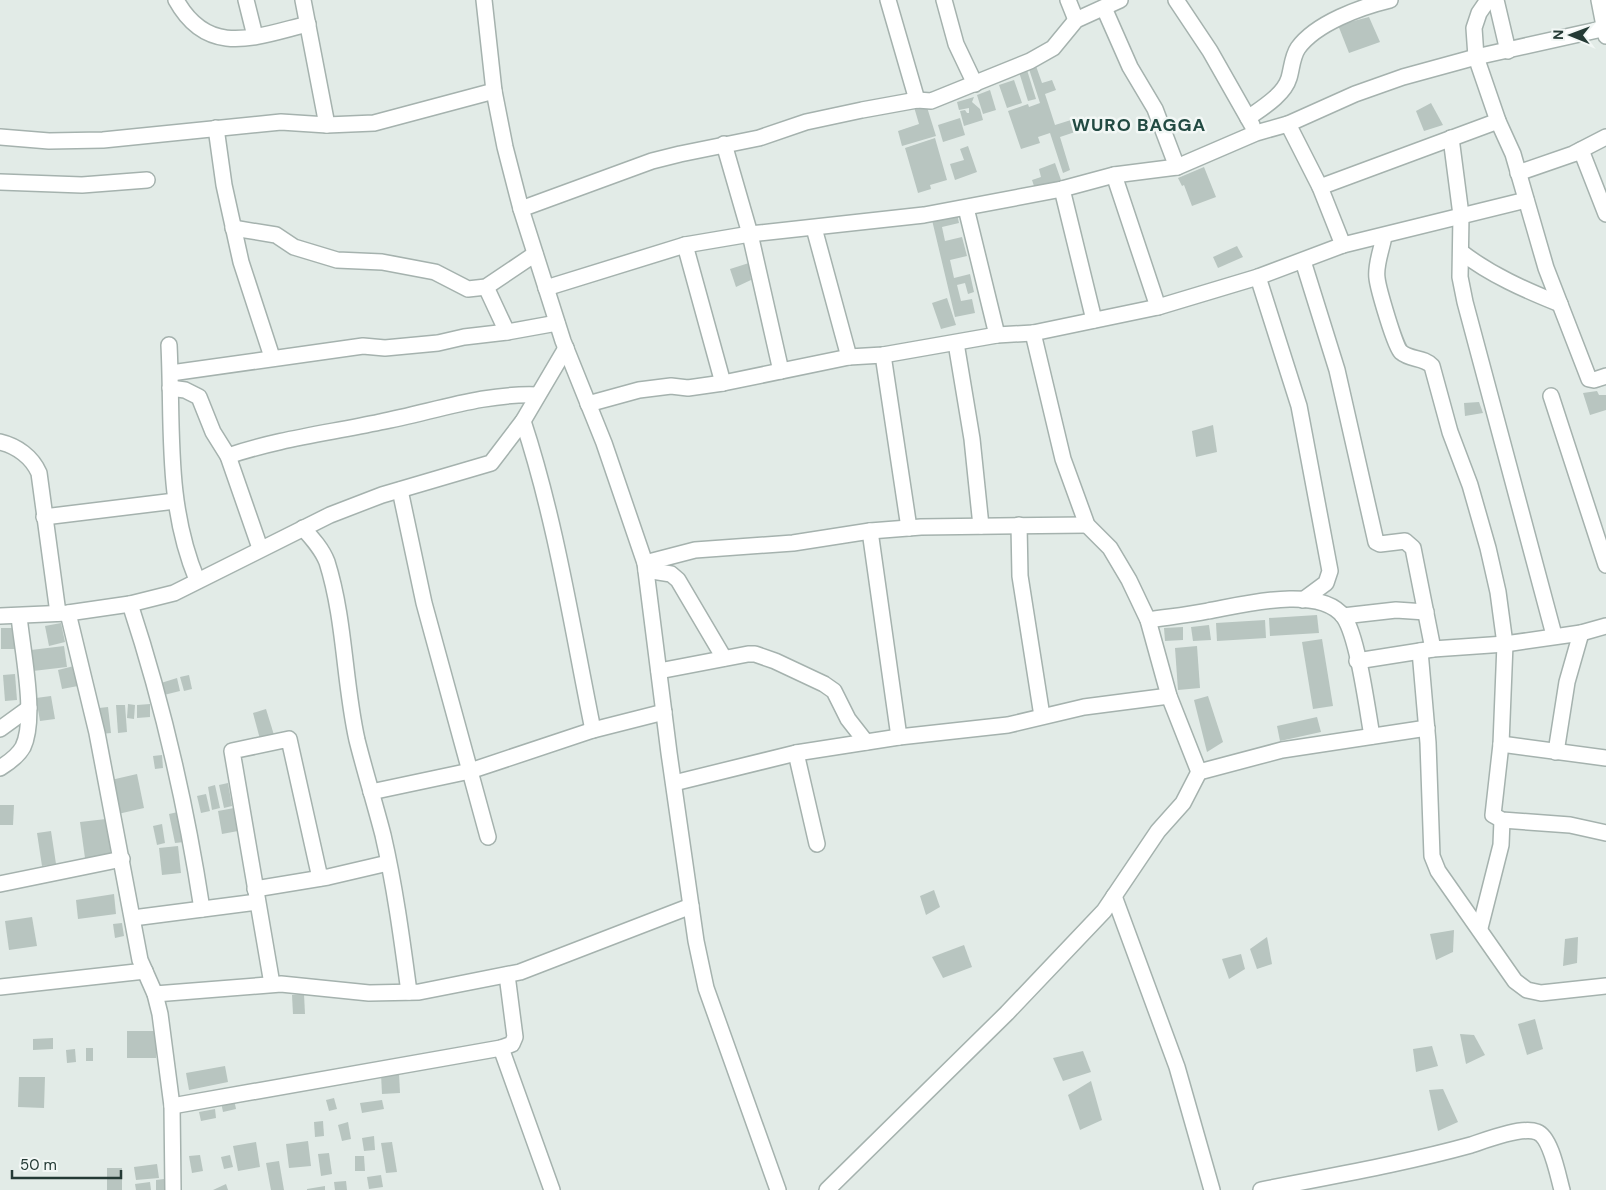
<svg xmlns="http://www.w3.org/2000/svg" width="1606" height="1190" font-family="'DM Sans',sans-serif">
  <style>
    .building { fill: #b8c5c0 }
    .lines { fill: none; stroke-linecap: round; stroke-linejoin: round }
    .street-casing { stroke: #a5b2ae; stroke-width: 18 }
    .street { stroke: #fff; stroke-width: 15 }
    .labels { text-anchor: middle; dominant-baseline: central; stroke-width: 5; stroke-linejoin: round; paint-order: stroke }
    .district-label { font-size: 18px; font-weight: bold; letter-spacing: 1px; fill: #224a42; stroke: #f2f7f5 }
  </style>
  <rect width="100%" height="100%" fill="#e2ebe7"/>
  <!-- building -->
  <g class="building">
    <path d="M1369,17l11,25 -31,11 -11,-28z"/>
    <path d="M1036,66l6,17 10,-3 4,10 -11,4 10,31 16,-5 4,12 -15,5 10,33 -7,3 -13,-40 -12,4 2,6 -19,6 -13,-38 20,-7 1,3 11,-4 -11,-34z"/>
    <path d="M1027,70l9,29 -8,2 -9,-29z"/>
    <path d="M1014,80l8,23 -15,5 -8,-23z"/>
    <path d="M990,90l6,20 -13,4 -6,-19z"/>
    <path d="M974,97l-2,5 8,7 3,11 -19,6 -4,-15 5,-1 2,3h2v-5l-10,2 -2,-8z"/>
    <path d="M1431,103l12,22 -19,6 -8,-20z"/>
    <path d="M926,104l10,32 -34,10 -4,-15 21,-7 -5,-17z"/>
    <path d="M960,118l5,17 -22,7 -5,-17z"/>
    <path d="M935,138l12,42 -17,5 1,4 -13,4 -13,-45z"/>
    <path d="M968,146l9,26 -22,8 -5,-16 14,-4 -4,-11z"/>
    <path d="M1055,163l6,17 -26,9 -3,-9 9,-3 -2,-8z"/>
    <path d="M1204,167l12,30 -24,9 -8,-21 -2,1 -4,-8z"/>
    <path d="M957,214l2,9 -17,4 3,14 17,-4 5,19 -17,4 4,18 16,-4 4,18 -6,2 -3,-11 -8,2 4,16 11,-2 3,14 -20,4 -23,-97z"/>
    <path d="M1237,246l6,11 -25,11 -5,-11z"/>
    <path d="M749,263l2,17 -15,7 -6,-18z"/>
    <path d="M947,298l9,27 -15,4 -9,-26z"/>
    <path d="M1597,391l2,4h7v15l-16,5 -7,-22z"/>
    <path d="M1479,402l4,11 -18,3 -1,-13z"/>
    <path d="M1213,425l4,27 -21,5 -4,-26z"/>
    <path d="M1317,615l2,18 -49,3 -1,-18z"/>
    <path d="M1265,620l1,18 -49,3 -1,-18z"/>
    <path d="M61,623l4,19 -16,4 -4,-20z"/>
    <path d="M1209,625l2,15 -18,1 -2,-14z"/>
    <path d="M1183,627v13l-18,1 -1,-13z"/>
    <rect x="1" y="628" width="14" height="21"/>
    <path d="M1322,639l11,67 -20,3 -11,-67z"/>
    <path d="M64,646l3,21 -34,4 -2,-21z"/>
    <path d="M1197,646l3,42 -22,2 -3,-42z"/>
    <path d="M74,666l4,20 -16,3 -4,-19z"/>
    <path d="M15,674l2,26 -12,1 -2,-26z"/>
    <path d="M189,675l3,14 -8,2 -4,-14z"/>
    <path d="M177,678l3,13 -16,4 -3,-12z"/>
    <path d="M51,696l4,23 -15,2 -4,-23z"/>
    <path d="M1208,696l15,46 -16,10 -13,-52z"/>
    <path d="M128,704l7,1 -1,14 -7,-1z"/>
    <path d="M150,704v13l-13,1v-13z"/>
    <path d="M116,705h9l2,27 -9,1z"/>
    <path d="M108,707l3,26 -10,1 -2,-26z"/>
    <path d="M266,709l8,26 -14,4 -7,-26z"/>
    <path d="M1317,717l4,15 -41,9 -3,-15z"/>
    <path d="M162,755l1,13 -8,1 -2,-13z"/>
    <path d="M137,774l7,34 -26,6 -7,-34z"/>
    <path d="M228,783l4,23 -8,2 -5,-23z"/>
    <path d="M215,785l5,23 -8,2 -4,-23z"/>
    <path d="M206,794l4,17 -9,2 -4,-17z"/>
    <path d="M0,805h14l-1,20h-13z"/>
    <path d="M234,808l4,23 -16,3 -4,-23z"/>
    <path d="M178,812l6,30 -9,1 -6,-29z"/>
    <path d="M106,819l5,36 -26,3 -5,-36z"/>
    <path d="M162,824l3,19 -8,2 -4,-19z"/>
    <path d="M51,831l5,33 -14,2 -5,-33z"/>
    <path d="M178,846l3,27 -19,2 -3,-27z"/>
    <path d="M934,890l6,17 -14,8 -6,-19z"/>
    <path d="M114,894l2,20 -38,5 -2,-19z"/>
    <path d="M32,917l5,29 -28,4 -4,-29z"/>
    <path d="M122,923l2,13 -9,2 -2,-14z"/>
    <path d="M1454,930l-1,22 -17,8 -6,-26z"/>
    <path d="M1267,937l5,27 -15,5 -7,-20z"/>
    <path d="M1578,937l-1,26 -14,3 2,-27z"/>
    <path d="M964,945l8,22 -29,11 -11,-21z"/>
    <path d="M1241,954l4,15 -16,10 -7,-20z"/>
    <path d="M304,994l1,20h-12l-1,-19z"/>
    <path d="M1535,1019l8,30 -16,6 -9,-31z"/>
    <rect x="127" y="1031" width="29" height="27"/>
    <path d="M1460,1034l14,1 11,20 -19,9z"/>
    <path d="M53,1038v11l-20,1v-11z"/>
    <path d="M1432,1046l6,20 -22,6 -3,-23z"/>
    <rect x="86" y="1048" width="7" height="13"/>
    <path d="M75,1049l1,13 -9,1 -1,-13z"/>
    <path d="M1083,1051l8,21 -28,9 -10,-23z"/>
    <path d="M225,1066l3,16 -39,8 -3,-17z"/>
    <path d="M399,1073l1,20 -18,1 -1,-20z"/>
    <path d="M19,1077h26l-1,31 -26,-1z"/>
    <path d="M1091,1081l11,39 -22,10 -12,-35z"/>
    <path d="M1443,1089l15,33 -20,9 -9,-41z"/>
    <path d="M334,1098l3,11 -8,2 -3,-11z"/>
    <path d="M234,1099l2,10 -13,3 -2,-10z"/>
    <path d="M382,1100l2,9 -22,4 -2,-10z"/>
    <path d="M215,1109l1,9 -15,3 -2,-9z"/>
    <path d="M323,1121l1,15 -9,1 -1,-15z"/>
    <path d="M348,1122l3,17 -9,2 -4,-16z"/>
    <path d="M374,1136l1,14 -11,1 -2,-13z"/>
    <path d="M308,1141l3,25 -22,2 -3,-24z"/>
    <path d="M256,1142l4,25 -22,4 -5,-25z"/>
    <path d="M392,1142l5,30 -11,1 -5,-30z"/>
    <path d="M329,1153l3,21 -11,2 -3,-22z"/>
    <path d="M200,1155l3,16 -11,2 -3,-17z"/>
    <path d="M230,1155l3,12 -9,2 -3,-12z"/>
    <path d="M355,1156h9l1,15h-10z"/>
    <path d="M279,1161l5,29h-13l-5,-27z"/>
    <path d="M157,1164l2,14 -23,2 -2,-13z"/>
    <rect x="107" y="1168" width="15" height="22"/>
    <path d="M381,1175l2,12 -14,2 -2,-12z"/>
    <path d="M164,1179l1,11h-9v-10z"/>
    <path d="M346,1181l1,9h-12l-1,-8z"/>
    <path d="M150,1182l1,8h-15l-1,-6z"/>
    <path d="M226,1184l2,6h-15z"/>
    <path d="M325,1186v4h-18v-1z"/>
  </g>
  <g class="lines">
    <!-- street casing -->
    <g class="street-casing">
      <g id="street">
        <path d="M176,0c32,58 79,37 132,24"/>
        <path d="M246,0l9,36"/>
        <path d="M303,0l24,125"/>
        <path d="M484,0l10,91 11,56 16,62 42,132 41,102 41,120 24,190 27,188 10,47 72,202"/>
        <path d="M888,0l29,100"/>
        <path d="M944,0l12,44 19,40"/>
        <path d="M1068,0l8,20"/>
        <path d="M1176,0l34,51 42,74"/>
        <path d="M1488,0l-9,13 -5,15 2,29 22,64 15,33 33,114 43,111 5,1 12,-4"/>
        <path d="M1496,0l12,51"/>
        <path d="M1599,0l7,36"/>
        <path d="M1104,8l26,59 25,42 22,58"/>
        <path d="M1248,118c14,-10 36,-23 41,-40 3,-10 3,-21 9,-30 18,-25 63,-41 92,-48"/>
        <path d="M1288,124l32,63 23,58"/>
        <path d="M216,128l8,57 17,77 31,95"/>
        <path d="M0,137l49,4 54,-1 178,-18 46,3 47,-2 120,-32"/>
        <path d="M1451,138l10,77 -1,62 5,25 89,333"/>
        <path d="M724,144l26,90 31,137"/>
        <path d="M1581,150l25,64"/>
        <path d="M1518,173l55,-19 33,-17"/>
        <path d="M1114,175l44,132"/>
        <path d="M0,182l82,3 65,-5"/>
        <path d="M1320,187l178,-66"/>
        <path d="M1062,189l32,131"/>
        <path d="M966,208l31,127"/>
        <path d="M521,209l131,-48 28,-7 79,-16 47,-16 56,-12 55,-10 14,1 99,-40 23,-13 23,-28 44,-20"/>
        <path d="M233,228l43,7 18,12 43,13 45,2 53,10 33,17 18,-2 49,-33"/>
        <path d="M814,228l35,129"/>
        <path d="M1384,236c-2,13 -9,29 -7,42 1,10 18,69 24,74 9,8 23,5 31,14l18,66 20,53 18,63 10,44 7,52 -4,100 -8,71 9,5 68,5 36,8"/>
        <path d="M685,245l38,138"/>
        <path d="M1461,252c30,23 64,38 99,52"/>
        <path d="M1303,261l34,109 39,172 4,2 25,-3 8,7 20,101"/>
        <path d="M1258,277l41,129 31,165 -4,12 -23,17"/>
        <path d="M486,287l21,45"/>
        <path d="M546,288l139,-43 65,-11 174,-19 138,-26 52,-14 63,-8 79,-34 32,-9 67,-30 48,-17 73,-20 130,-29"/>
        <path d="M1033,333l30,126 24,66 23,23 19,32 19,40 21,76 30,76"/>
        <path d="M956,343l16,96 9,87"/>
        <path d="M169,345c4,82 -4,158 28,235"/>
        <path d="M883,355l26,173"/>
        <path d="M171,373l192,-27 22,2 53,-5 26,-6 43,-5 50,-9"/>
        <path d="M170,388l15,2 14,7 14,35 15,24 32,92"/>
        <path d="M1551,396l55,169"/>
        <path d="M588,404l51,-14 32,-4 17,2 35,-5 126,-26 34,-2 114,-20 36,-2 125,-26 100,-30 85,-32 183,-45"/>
        <path d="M523,421c33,100 49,206 70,309"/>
        <path d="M0,442c17,4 32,15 39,31l19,140"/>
        <path d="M228,456c50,-17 101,-23 152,-34 53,-10 103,-29 157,-27"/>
        <path d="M400,490l24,113 64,234"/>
        <path d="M44,517l131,-16"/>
        <path d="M1019,525l1,51 22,140"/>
        <path d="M303,528c9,10 19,21 24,34 18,57 17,120 30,178 8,32 18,64 26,95 12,52 19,105 26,157"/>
        <path d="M870,531l29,206"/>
        <path d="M645,563l50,-13 98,-7 77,-12 51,-4 166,-2"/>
        <path d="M646,570l25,4 7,6 46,78"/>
        <path d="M130,604c33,100 56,201 72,305"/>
        <path d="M68,613l29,120 43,227 15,34 5,20 12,92 1,84"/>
        <path d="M0,616l68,-3 62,-9 44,-11 156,-78 52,-20 109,-32 32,-42 43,-73"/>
        <path d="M1343,616l53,-6 30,2"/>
        <path d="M1148,620c20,-3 40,-5 60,-9 34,-6 112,-27 136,6 14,21 23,91 28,119"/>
        <path d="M1420,651l8,92 4,113 6,15 77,110 12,9 14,3 65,-7"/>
        <path d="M1357,661l76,-12 72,-5 76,-11 25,-7"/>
        <path d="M659,671l89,-17h7l20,7 49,23 10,7 14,28 18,23"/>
        <path d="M0,729l29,-21"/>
        <path d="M1501,744l105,14"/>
        <path d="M1556,752l11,-70 14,-49"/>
        <path d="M796,753l21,91"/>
        <path d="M0,768c8,-5 18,-12 23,-21 14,-29 -1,-98 -4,-131"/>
        <path d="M674,783l122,-30 103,-16 109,-12 76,-18 85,-11"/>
        <path d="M371,792l99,-21 123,-41 71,-18"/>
        <path d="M0,884l122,-25"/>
        <path d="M255,889l73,-12 60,-14"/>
        <path d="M1114,896l63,171 35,123"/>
        <path d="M133,918l124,-16"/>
        <path d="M1480,928l21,-83 1,-25"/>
        <path d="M272,984l-40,-233 57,-12 31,139"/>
        <path d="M0,987l145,-16"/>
        <path d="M155,994l126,-10 88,9 50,-1 101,-20 171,-66"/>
        <path d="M501,1048l51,142"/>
        <path d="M172,1106l329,-58 11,-4 3,-7 -8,-62"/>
        <path d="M827,1190l180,-177 97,-102 54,-80 25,-28 16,-31 83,-22 145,-22"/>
        <path d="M1261,1190c70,-14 141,-26 210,-45 15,-5 51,-19 66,-13 14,5 21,44 25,58"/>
      </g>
    </g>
    <!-- street -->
    <use href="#street" class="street"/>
  </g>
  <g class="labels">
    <!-- district labels -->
    <g class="district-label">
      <text x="1139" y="125">WURO BAGGA</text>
    </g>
  </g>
  <!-- north arrow -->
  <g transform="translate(1571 35) rotate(271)" stroke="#f2f7f5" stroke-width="4" paint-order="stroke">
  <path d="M0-4L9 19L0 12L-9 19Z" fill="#243a35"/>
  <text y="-8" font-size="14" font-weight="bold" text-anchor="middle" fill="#243a35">N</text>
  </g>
  <!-- scale -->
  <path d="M12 1170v8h109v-8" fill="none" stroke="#243a35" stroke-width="2.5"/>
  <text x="20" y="1170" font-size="15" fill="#243a35" stroke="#f2f7f5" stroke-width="4" paint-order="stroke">50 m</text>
</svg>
